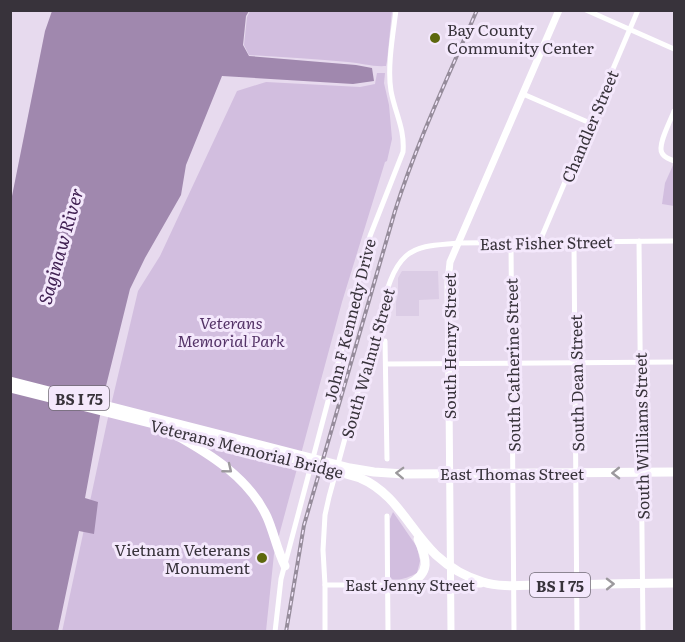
<svg xmlns="http://www.w3.org/2000/svg" width="685" height="642" font-family="Literata,serif">
  <style>
    .built { fill: #dbcce5 }
    .green { fill: #d2bedf }
    .water { fill: #a088ae }
    .lines { fill: none; stroke-linecap: round; stroke-linejoin: round }
    .minor { stroke: #fff; stroke-width: 5 }
    .tertiary { stroke: #fff; stroke-width: 7 }
    .trunk { stroke: #fff; stroke-width: 9 }
    .rail-casing { stroke: #968c9b; stroke-width: 4 }
    .rail { stroke: #f4e8fc; stroke-width: 1.5; stroke-dasharray: 4.5; stroke-linecap: butt }
    .oneway { stroke: #9c999d }
    .poi-dot { fill: #5d680e; stroke: #f4e8fc; stroke-width: 2 }
    .labels { text-anchor: middle; dominant-baseline: central; stroke-width: 6; stroke-linejoin: round; paint-order: stroke }
    .shield { fill: #f4e8fc; stroke: #706975; stroke-width: 1.5 }
    .shield-label { font-size: 15px; font-weight: bold; fill: #38333b }
    .poi-label { font-size: 16px; fill: #38333b; stroke: #f4e8fc; text-anchor: start }
    .street-label { font-size: 16px; fill: #38333b; stroke: #f4e8fc }
    .park-label { font-size: 16px; font-style: italic; fill: #543367; stroke: #f4e8fc }
    .water-label { font-size: 18px; font-style: italic; fill: #412153; stroke: #f4e8fc }
  </style>
  <rect width="100%" height="100%" fill="#e7daee"/>
  <!-- built -->
  <path class="built" d="M402,271h36l1,28 -20,1v16h-23v-14l2,-8v-16z"/>
  <!-- green -->
  <g class="green">
    <path d="M250,11h142l-5,50 -1,5c-13,1 -25,-3 -38,-4 -33,-3 -66,-5 -99,-7l-5,-10 3,-28z"/>
    <path d="M377,73h8l-1,10 5,22 3,34 -5,22 -2,1 -43,140 -68,252 -8,77 -204,1 45,-210 31,-131 22,-35 77,-165 29,-9 94,5 15,-3z"/>
    <path d="M674,163v43l-12,-2 3,-21z"/>
    <path d="M393,512l24,35 3,14 -3,12c-8,4 -16,8 -26,6l-1,-2v-58z"/>
  </g>
  <!-- water -->
  <path class="water" d="M52,11h197l-3,5 -3,29 6,11 107,9 16,3 2,13 -21,3 -131,-8 -36,89 -5,30 -36,63 -15,31 -26,105 -19,104 13,4 -4,32 -15,-3 -21,100 -47,1v-431l34,-170z"/>
  <g class="lines">
    <!-- minor -->
    <g class="minor">
      <path d="M586,10l88,39"/>
      <path d="M523,94l67,29"/>
      <path d="M674,111c-3,9 -17,34 -12,42 2,5 8,6 12,8"/>
      <path d="M639,241l4,391"/>
      <path d="M542,242v-6l96,-226"/>
      <path d="M511,243l3,389"/>
      <path d="M574,243l3,389"/>
      <path d="M385,341l2,118"/>
      <path d="M386,364l288,-2"/>
      <path d="M387,516l1,116"/>
      <path d="M325,585h156"/>
      <path d="M275,632l6,-53 60,-227 11,-48 18,-68 33,-84c2,-23 -8,-39 -12,-61 -4,-23 2,-57 5,-81"/>
      <path d="M325,632v-47l-2,-35 2,-35 4,-18c16,-58 31,-116 49,-174 6,-20 11,-52 28,-67 14,-12 34,-11 52,-13l216,-2"/>
    </g>
    <!-- tertiary -->
    <path class="tertiary" d="M451,632l-3,-350 2,-20 109,-252"/>
    <!-- trunk -->
    <g class="trunk">
      <path d="M10,381l340,87 24,4 30,2 270,-2"/>
      <path d="M10,388l284,71 66,19c36,15 49,51 76,77 13,12 30,22 47,27 18,6 41,3 59,3 44,0 88,-2 132,-2"/>
      <path d="M174,434c36,20 75,44 93,83 7,16 10,33 18,49"/>
      <path d="M409,584c22,-11 18,-25 9,-45"/>
    </g>
    <!-- rail casing -->
    <g class="rail-casing">
      <path id="rail" d="M286,632l18,-107 91,-314c22,-69 53,-134 82,-201"/>
    </g>
    <!-- rail -->
    <use href="#rail" class="rail"/>
  </g>
  <!-- one-way arrows -->
  <defs><path id="oneway-chevron" d="M-2-3.5L2.5 0L-2 3.5" fill="none" stroke-width="1.6" stroke-linecap="round" stroke-linejoin="round" transform="scale(1.5)"/></defs>
  <g class="oneway">
    <use href="#oneway-chevron" transform="translate(228 469) rotate(39)"/>
    <use href="#oneway-chevron" transform="translate(400 473) rotate(-178)"/>
    <use href="#oneway-chevron" transform="translate(616 473) rotate(179)"/>
    <use href="#oneway-chevron" transform="translate(610 584) rotate(-1)"/>
  </g>
  <!-- markers -->
  <g class="poi-dot">
    <circle cx="435" cy="38" r="6"/>
    <circle cx="262" cy="558" r="6"/>
  </g>
  <g class="labels">
    <!-- shield labels -->
    <g class="shield">
      <rect x="49" y="386" width="60" height="24" rx="4.5"/>
      <rect x="530" y="573" width="60" height="24" rx="4.5"/>
    </g>
    <g class="shield-label">
      <text x="79" y="398">BS I 75</text>
      <text x="560" y="585">BS I 75</text>
    </g>
    <!-- poi labels -->
    <g class="poi-label">
      <text x="447" y="29">Bay County<tspan x="447" dy="18">Community Center</tspan></text>
      <text x="250" y="549" text-anchor="end">Vietnam Veterans<tspan x="250" dy="18">Monument</tspan></text>
    </g>
    <!-- street labels -->
    <g class="street-label">
      <text transform="translate(589 126) rotate(-67)">Chandler Street</text>
      <text transform="translate(546 242) rotate(-1)">East Fisher Street</text>
      <text transform="translate(349 320) rotate(-76)">John F Kennedy Drive</text>
      <text transform="translate(449 346) rotate(-90)">South Henry Street</text>
      <text transform="translate(367 363) rotate(-74)">South Walnut Street</text>
      <text transform="translate(512 365) rotate(-91)">South Catherine Street</text>
      <text transform="translate(576 383) rotate(-91)">South Dean Street</text>
      <text transform="translate(641 436) rotate(-91)">South Williams Street</text>
      <text transform="translate(247 448) rotate(14)">Veterans Memorial Bridge</text>
      <text x="512" y="473">East Thomas Street</text>
      <text x="410" y="584">East Jenny Street</text>
    </g>
    <!-- park labels -->
    <g class="park-label">
      <text x="231" y="322">Veterans<tspan x="231" dy="18">Memorial Park</tspan></text>
    </g>
    <!-- water labels -->
    <g class="water-label">
      <text transform="translate(60 246) rotate(-74)">Saginaw River</text>
    </g>
  </g>
  <!-- border -->
  <rect width="685" height="642" fill="none" stroke="#38333b" stroke-width="24"/>
</svg>
